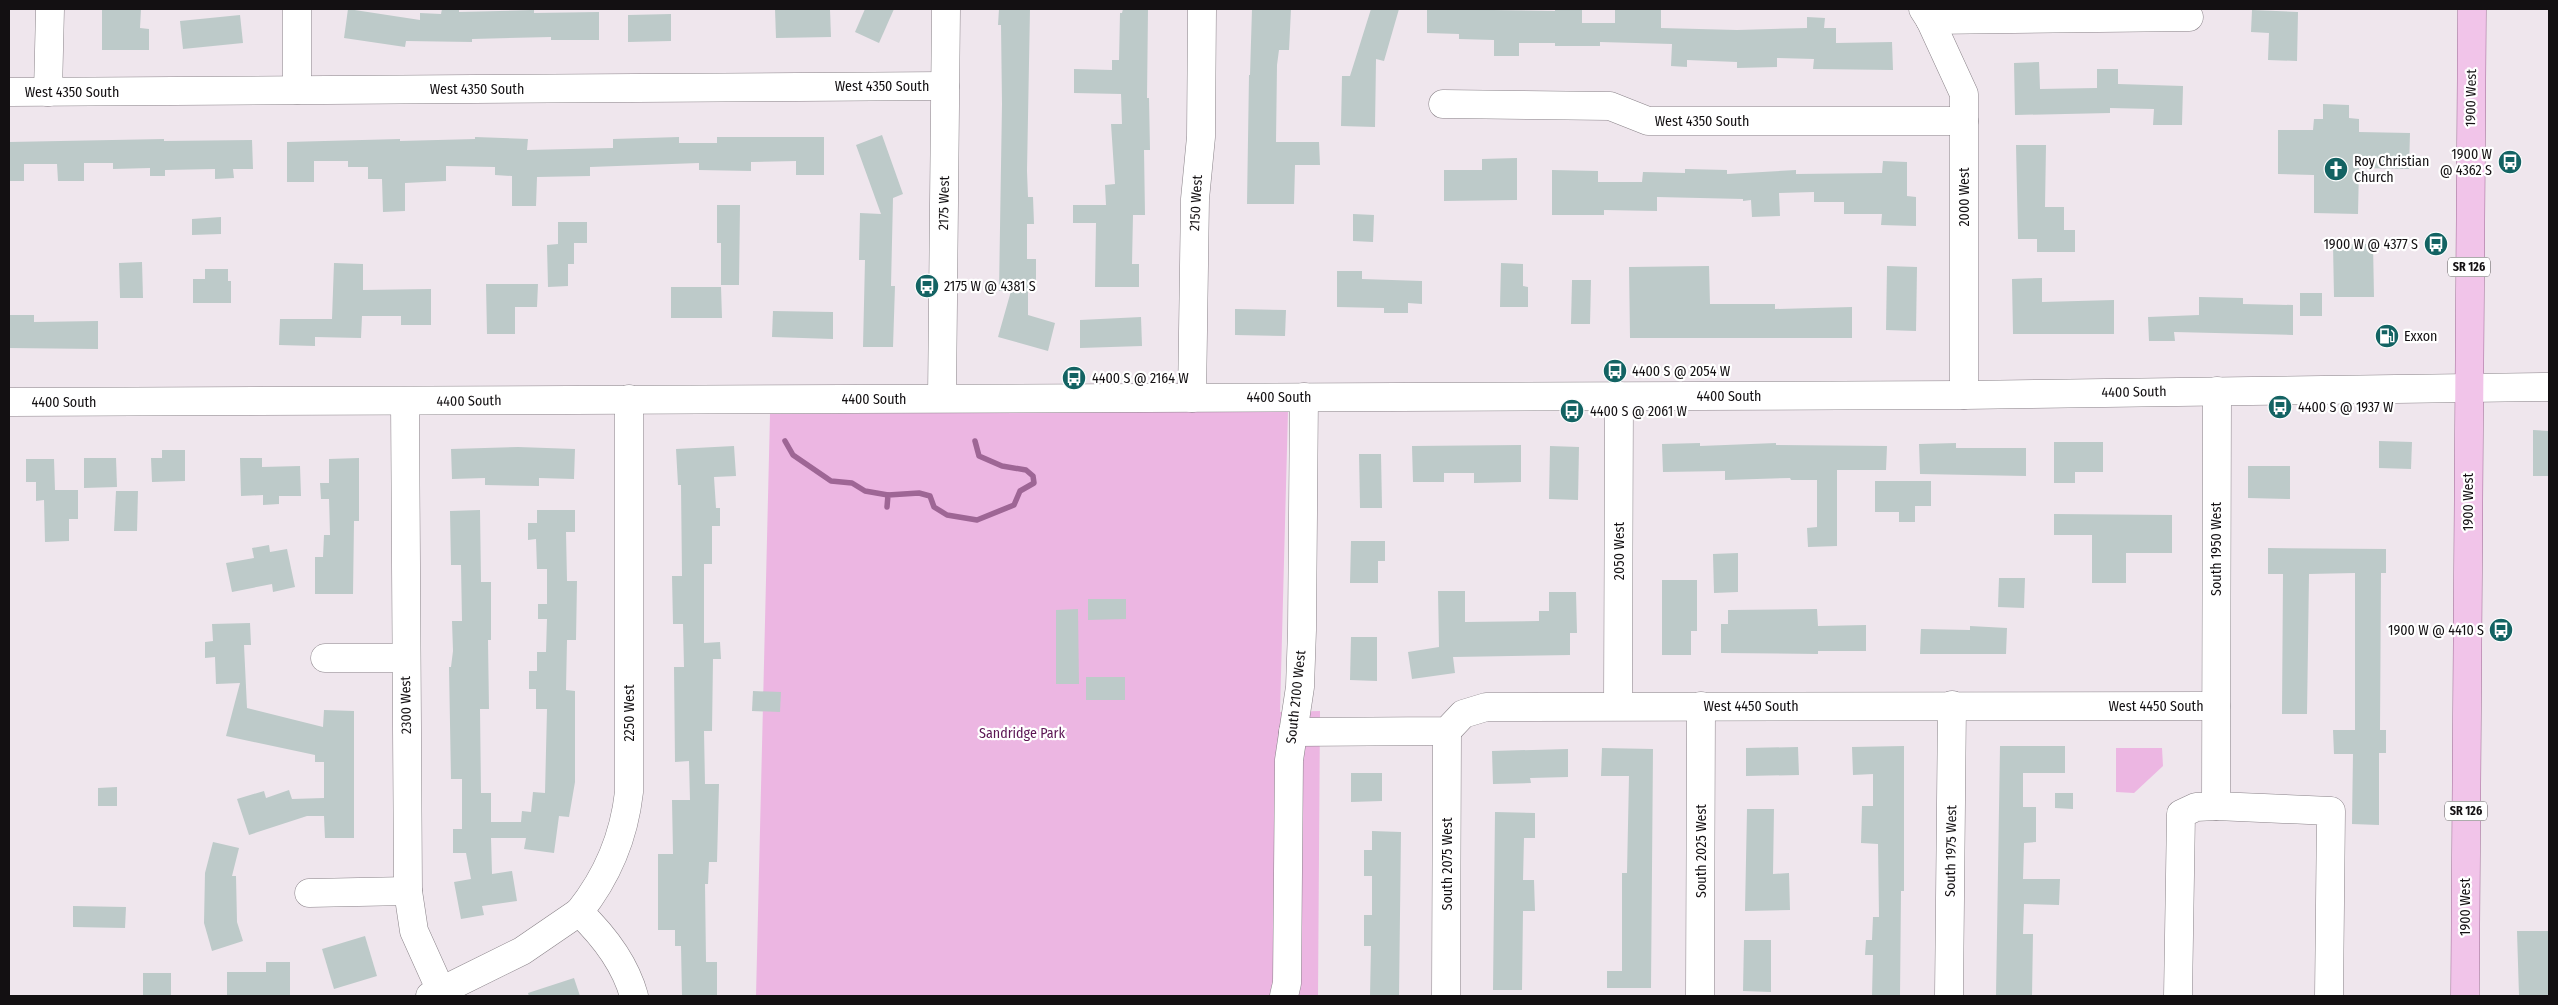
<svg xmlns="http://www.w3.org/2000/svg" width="2558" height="1005" font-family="'Fira Sans Condensed',sans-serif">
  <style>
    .green { fill: #ecb6e2 }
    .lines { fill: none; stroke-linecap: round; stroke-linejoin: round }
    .stream { stroke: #9e6695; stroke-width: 5.5 }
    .building { fill: #bdcac9 }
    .minor-casing { stroke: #8a8389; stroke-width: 29 }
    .major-casing { stroke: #9d6b94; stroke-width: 29 }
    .minor { stroke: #fff; stroke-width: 28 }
    .major { stroke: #f1c4e9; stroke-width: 28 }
    .labels { text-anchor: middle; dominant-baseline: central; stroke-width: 4.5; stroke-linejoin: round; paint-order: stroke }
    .shield { fill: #fff; stroke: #5a5859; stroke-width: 1 }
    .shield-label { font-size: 12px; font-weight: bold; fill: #131012 }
    .street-label { font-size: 14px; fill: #131012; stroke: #fff }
    .poi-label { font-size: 14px; fill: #131012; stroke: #fff; text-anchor: start }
    .park-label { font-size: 14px; fill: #5b1553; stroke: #fff }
  </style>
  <rect width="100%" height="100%" fill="#efe6ed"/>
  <!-- green -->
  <g class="green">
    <path d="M1288,411l-8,301 40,-1 -2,285h-562l14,-582z"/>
    <path d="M2116,748h46l1,18 -29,27 -18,-1z"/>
  </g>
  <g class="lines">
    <!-- stream -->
    <g class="stream">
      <path d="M785,441l8,14 38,26 21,2 13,8 23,4"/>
      <path d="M887,507l1,-12 31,-2 11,3 4,11 13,8 30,5 37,-15 6,-14 14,-8 -1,-7 -7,-6 -24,-4 -23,-10 -4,-15"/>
    </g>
  </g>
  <!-- building -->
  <g class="building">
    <path d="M102,9h39l-1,19 9,1v21h-47z"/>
    <path d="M348,9l72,11v-7l21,1 1,-5h17v3l75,-2v3l65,-1v28h-48v-3l-79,2v3l-66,-1 -1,6 -61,-9z"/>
    <path d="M775,9l55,1 1,27 -55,1z"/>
    <path d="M865,9h29l-15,34 -24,-11z"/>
    <path d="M999,9h31l-3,162 1,26h5l1,27h-7v35h9v22h-8v34l27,8 -7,28 -50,-14 13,-46h-12l3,-187 -1,-79h-3z"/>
    <path d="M1123,9h25l-1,89h2l1,52h-6l1,65h-12l-1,49h7v23h-44l1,-64h-23v-18h33l-1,-20 10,-1 -4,-60h11l-1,-30 -47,-1v-24l38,1v-10h7l1,-47h2z"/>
    <path d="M1252,9h39l-2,41h-10l-2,15 -1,77h43l1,23h-25l-1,39h-47l2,-129h1z"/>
    <path d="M1371,9h28l-15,52 -8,-2 -1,68 -34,-1 1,-50h8z"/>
    <path d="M1427,9l128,2v-2h27v14h33v-14h46v19l76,2 70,-2v-11l18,1 -1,10h12v15l56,-1 1,28 -80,-1 1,-10 -37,-1v9l-40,1v-6l-50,-2v7l-16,-1 1,-22 -72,-2v4h-45v-3h-36v13h-25v-16l-35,-1v-5l-32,-1z"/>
    <path d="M2252,10l46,2 -1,49 -29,-1 1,-27 -18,-1z"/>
    <path d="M671,14v27l-43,1v-27z"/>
    <path d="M240,15l3,28 -60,6 -3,-28z"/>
    <path d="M2039,62l1,27 57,-1v-19h21v15l65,2 -1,39h-29l1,-16 -44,-1v5l-95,2 -1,-52z"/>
    <path d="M2323,104l26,1v13l10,1v13l51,1 -1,36 -50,-1 -1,46 -44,-1v-38l-36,-1v-44h35l1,-11h9z"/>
    <path d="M882,135l21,59 -10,4 -2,88h4l-2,61h-30l2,-87h-6l1,-47 21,1 -25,-69z"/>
    <path d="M475,137l53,2 -1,11 86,-2v-9l66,-2v6h38v-6h107v38h-28v-14l-45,1v9l-52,-1v-7l-109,4v9l-53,1 -1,29h-24v-30l-17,-1v-8l-49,-1v15l-41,2v28l-22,1 -1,-33h-14v-12h-20v-6h-34v21h-27v-40l113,-3v2l75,-2z"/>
    <path d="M164,139v2l88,-1 1,29h-20l1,9 -19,1v-10l-50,1v6h-15v-8l-37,1v-6h-29v18h-26l-1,-17h-33v17h-15v-39z"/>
    <path d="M2016,145h30l-1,62h19v23h11v22h-38v-13h-19z"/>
    <path d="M1517,158v42l-73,1v-31h38v-11z"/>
    <path d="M1883,161l24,1v34l9,1v29l-35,-1 1,-11h-38v-12h-30v-10l-35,1 1,23 -28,1 -1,-17 -8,1v-2l-86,-2v14l-53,-1v5h-52v-45l46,1v11h44l1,-10 42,1v-4l42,1v4l69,-4v4l86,-1z"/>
    <path d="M717,205h23l-1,80h-18v-42h-4z"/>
    <path d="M1353,214l21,1 -1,27 -20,-1z"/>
    <path d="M221,217v17l-29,1v-16z"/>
    <path d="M558,222h29v21h-13v21h-6v22l-20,1 -1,-42 11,-1z"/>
    <path d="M2333,244h40l1,53h-40z"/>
    <path d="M142,262l1,36h-23l-1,-35z"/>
    <path d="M334,263l29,1v26l68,-1v36h-30v-9h-39l-1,22 -46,-1v9l-36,-1 1,-26h52z"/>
    <path d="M1501,263l22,1v22l5,1v20h-28z"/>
    <path d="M1709,266l1,38h65v5l77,-2v31h-222l-1,-71z"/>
    <path d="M1887,266l30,1 -1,64 -30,-1z"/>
    <path d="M205,269h23v12h3v22h-38v-24h12z"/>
    <path d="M1337,271h25v8l60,2v23l-14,-1v10h-24v-5l-47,-1z"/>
    <path d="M2042,278v24l72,-2v34h-101l-1,-55z"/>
    <path d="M1572,280h19l-1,44h-19z"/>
    <path d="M486,284h52l-1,23h-22v27h-28z"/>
    <path d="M671,287h50l1,31h-51z"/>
    <rect x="2300" y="293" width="22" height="23"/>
    <path d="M2199,297l44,1v6l50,1v30l-119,-3 1,9h-26l-1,-24 51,-2z"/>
    <path d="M1235,309l51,1 -1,26 -50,-1z"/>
    <path d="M773,311l60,1v27l-61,-2z"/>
    <path d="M9,315h25v7l64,-1v28l-89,-1z"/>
    <path d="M1141,317l1,29 -62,2v-28z"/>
    <path d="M2533,430l16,1v45h-16z"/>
    <path d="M2379,441l33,1 -1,27 -32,-1z"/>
    <path d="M2054,442h49v30h-28v11h-21z"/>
    <path d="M1700,443v3l76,-3v2l111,1 -1,24h-49v76l-29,1 -1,-19 10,-1v-47h-26l-1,-2 -65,2v-9l-62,1 -1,-28z"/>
    <path d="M1956,443v5h70v28l-106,-2 -1,-30z"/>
    <path d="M1521,445v37l-47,1v-10h-30v9h-31l-1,-36z"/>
    <path d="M734,446l2,30 -22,1 2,31h4v18h-8v38h-8v79l16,-1 1,17h-8l-1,72h-8l1,53h14l-2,78h-8l-1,22h-3l1,78h11v34h-35l-1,-50h-6v-16h-17v-76h15l-1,-54h18l-1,-39 -14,1 -1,-95h10l-1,-43h-10l-1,-48h10l-1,-91h-3l-2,-36z"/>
    <path d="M1550,446l29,1 -1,53 -29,-1z"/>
    <path d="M518,447l57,2 -1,30 -35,-1v8l-54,-1v-7l-33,1 -1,-30z"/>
    <path d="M162,450h23v31l-33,1 -1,-24h11z"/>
    <path d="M1359,454h22l1,54h-22z"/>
    <path d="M84,458h32l1,29 -33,1z"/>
    <path d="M240,458h22v9l38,-1 1,30h-22v8l-16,1v-10l-22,1z"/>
    <path d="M359,458v63h-5l-1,73h-38v-37h8l1,-22h6l-1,-36h-8l-1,-16h9v-24z"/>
    <path d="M26,459h28l1,31h23v29h-9v22l-24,1 -1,-42 -8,1v-19h-10z"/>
    <path d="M2248,466h42v33l-42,-1z"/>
    <path d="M1875,481h56v25h-16v16h-16v-10h-24z"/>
    <path d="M116,491h22l-1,40h-23z"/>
    <path d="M480,510l1,72h10v58h-3l1,69h-9l1,84h10v29h30l1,-11 9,1 2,-20 12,1 2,-84h-11v-20h-7v-18h8v-19h9l1,-33h-9v-15h9v-35h-10l-1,-30 -8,1v-17h9v-13h38v22h-9l1,49h10l-1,59h-9l-1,50 9,1v91l-6,35 -10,-1 -5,37 -30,-4 2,-11h-35l1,36 20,-3 5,30 -35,5 2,9 -23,4 -7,-37 17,-3 -5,-26h-13v-24h9v-50h-11l-2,-112h2l2,-16 -1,-30h10l-1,-56h-10l-1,-54z"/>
    <path d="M2054,514l118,1v38h-46v30h-34v-48h-38z"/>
    <path d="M1351,541h34v20h-7v22h-28z"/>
    <path d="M269,545l1,7 17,-3 8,38 -22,5 -1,-8 -40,8 -6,-29 28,-5 -2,-10z"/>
    <path d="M2268,548l118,1v24h-5l-1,157h6v23h-7v72l-27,-1 1,-70h-19l-1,-24h22v-157l-46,1 -2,140h-25l1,-140h-15z"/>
    <path d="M1738,553v39l-24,1 -1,-39z"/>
    <path d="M1999,578h26l-1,30 -26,-1z"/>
    <path d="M1662,580h35v51h-6v24h-29z"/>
    <path d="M1438,591h27v31l74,-1v-10h10v-19h27l1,41h-7v22l-117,2 2,16 -43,6 -4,-27 31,-5z"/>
    <path d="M1088,599h38v20l-38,1z"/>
    <path d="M1078,609l1,75h-23v-74z"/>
    <path d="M1817,609l1,17 48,-1v26h-48v3l-97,-1v-29h7v-14z"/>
    <path d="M250,623l1,22h-7l3,63 76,19 1,-17 30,1v127h-29l-1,-22h-17l-58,19 -12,-36 27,-8 2,7 23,-8 3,9 32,-1v-36h-9v-7l-89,-19 14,-53 -24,1 -1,-27 -10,1v-16l8,-1 -1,-17z"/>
    <path d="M1970,626l37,2 -1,26h-86l1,-25 49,1z"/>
    <path d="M1351,637h26v44l-27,-1z"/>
    <rect x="1086" y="677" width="39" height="23"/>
    <path d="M753,691l28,1 -1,20 -28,-1z"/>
    <path d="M1904,746v145h-3l-1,105h-28l1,-41h-8l1,-15h6l1,-23h6l-1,-73 -17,-1 1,-37h11v-32l-20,1 -1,-28z"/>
    <path d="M2000,746h65v27h-42v34h13v35l-12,1 -1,36h37l-1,26 -35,-1 -1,30h10l-1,62h-36z"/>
    <path d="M1798,747l1,28 -53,1v-28z"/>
    <path d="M1602,748l51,1 -2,239h-44v-17h15v-98h5l2,-97h-28z"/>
    <path d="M1568,749v28l-38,1 1,5 -38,1 -1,-33z"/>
    <path d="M1351,773h31v28l-31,1z"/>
    <path d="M117,787v19h-19v-18z"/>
    <path d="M2055,793h18v16l-18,-1z"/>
    <path d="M1747,809h27l-1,65 16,-1 1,37 -45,1z"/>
    <path d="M1495,812l40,1v25h-11l-1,42h11l1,31h-12l-1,79h-29z"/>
    <path d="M1372,831l29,1 -2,164h-29l1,-50h-7v-31h8v-39h-8v-26h8z"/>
    <path d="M213,842l26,6 -7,28h4l1,46 6,19 -31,10 -8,-28 1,-50z"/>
    <path d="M73,906l53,1 -1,21 -52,-1z"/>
    <path d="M2517,931h32v65h-30z"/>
    <path d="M365,936l12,40 -43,13 -12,-40z"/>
    <path d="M1744,940h27v52l-28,-1z"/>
    <path d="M266,962h24v34h-63v-24h39z"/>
    <rect x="143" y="973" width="28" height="23"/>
    <path d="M574,978l6,18h-51l-1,-3z"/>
  </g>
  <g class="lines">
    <!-- minor casing -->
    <g class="minor-casing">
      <g id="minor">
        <path d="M1923,9l7,11 34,74v301"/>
        <path d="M1930,20l259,-3"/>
        <path d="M297,90v-81"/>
        <path d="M9,92l936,-6"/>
        <path d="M48,92l2,-83"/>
        <path d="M1443,104l167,2 38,15h316"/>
        <path d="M942,398l4,-389"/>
        <path d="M1192,398l3,-199 6,-62 1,-128"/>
        <path d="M629,399v393c-5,45 -22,85 -50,120 24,23 46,51 55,84"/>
        <path d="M405,401l3,490 6,40 27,60 -11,5"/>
        <path d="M9,402l1955,-7 585,-8"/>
        <path d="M325,658h80"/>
        <path d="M1618,706l1,-310"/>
        <path d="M1293,732l154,-1 16,-17 23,-7 730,-1"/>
        <path d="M2216,806l115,5 -2,185"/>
        <path d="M309,893l99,-2"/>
        <path d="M441,991l81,-40 57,-39"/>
        <path d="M1284,996l3,-13 2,-223 11,-73 2,-57 2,-233"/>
        <path d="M1446,996l1,-265"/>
        <path d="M1700,996l1,-290"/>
        <path d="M1949,996l3,-291"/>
        <path d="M2178,996l3,-182 15,-7 20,-1 1,-415"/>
      </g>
    </g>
    <!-- major casing -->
    <g class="major-casing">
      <path id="major" d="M2465,996l7,-987"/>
    </g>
    <!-- minor -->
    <use href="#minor" class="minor"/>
    <!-- major -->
    <use href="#major" class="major"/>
  </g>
  <!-- icons -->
  <defs>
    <g id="bus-disc" transform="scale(1.25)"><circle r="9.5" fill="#136363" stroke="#fff"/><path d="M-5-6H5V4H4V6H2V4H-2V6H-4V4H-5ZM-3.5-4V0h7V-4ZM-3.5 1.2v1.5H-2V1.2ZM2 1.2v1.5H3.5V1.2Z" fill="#fff"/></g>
    <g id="church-disc" transform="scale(1.25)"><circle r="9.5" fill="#136363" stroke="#fff"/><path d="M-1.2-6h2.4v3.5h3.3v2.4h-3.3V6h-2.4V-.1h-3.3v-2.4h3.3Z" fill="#fff"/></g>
    <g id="fuel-disc" transform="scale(1.25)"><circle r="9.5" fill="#136363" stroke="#fff"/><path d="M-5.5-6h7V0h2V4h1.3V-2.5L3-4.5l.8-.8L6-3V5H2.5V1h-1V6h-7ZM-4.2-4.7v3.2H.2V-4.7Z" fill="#fff"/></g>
  </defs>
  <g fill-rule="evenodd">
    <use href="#bus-disc" x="2510" y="162"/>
    <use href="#church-disc" x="2336" y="169"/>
    <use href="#bus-disc" x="2436" y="244"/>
    <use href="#bus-disc" x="927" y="286"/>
    <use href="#fuel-disc" x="2387" y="336"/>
    <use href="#bus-disc" x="1615" y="371"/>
    <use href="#bus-disc" x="1074" y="378"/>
    <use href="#bus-disc" x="2280" y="407"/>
    <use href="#bus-disc" x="1572" y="411"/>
    <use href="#bus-disc" x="2501" y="630"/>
  </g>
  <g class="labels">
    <!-- shield labels -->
    <g class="shield">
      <rect x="2448" y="257.5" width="42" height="19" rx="4"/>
      <rect x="2445" y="801.5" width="42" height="19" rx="4"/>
    </g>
    <g class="shield-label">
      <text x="2469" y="267">SR 126</text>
      <text x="2466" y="811">SR 126</text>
    </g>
    <!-- street labels -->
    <g class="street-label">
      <text x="882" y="86">West 4350 South</text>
      <text x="477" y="89">West 4350 South</text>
      <text x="72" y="92">West 4350 South</text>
      <text transform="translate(2471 98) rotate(-89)">1900 West</text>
      <text x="1702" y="121">West 4350 South</text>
      <text transform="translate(1964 197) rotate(-90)">2000 West</text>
      <text transform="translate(944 203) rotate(-89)">2175 West</text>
      <text transform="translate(1196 203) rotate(-87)">2150 West</text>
      <text transform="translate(2134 392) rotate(-1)">4400 South</text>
      <text x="1729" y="396">4400 South</text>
      <text x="1279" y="397">4400 South</text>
      <text x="874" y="399">4400 South</text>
      <text transform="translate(469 401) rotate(-1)">4400 South</text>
      <text x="64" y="402">4400 South</text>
      <text transform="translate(2468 502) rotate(-90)">1900 West</text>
      <text transform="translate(2216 549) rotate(-90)">South 1950 West</text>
      <text transform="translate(1619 551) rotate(-90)">2050 West</text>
      <text transform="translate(1296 697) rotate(-84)">South 2100 West</text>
      <text transform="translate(406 705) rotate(-91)">2300 West</text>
      <text x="1751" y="706">West 4450 South</text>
      <text x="2156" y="706">West 4450 South</text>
      <text transform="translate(629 713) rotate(-90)">2250 West</text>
      <text transform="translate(1701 851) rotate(-90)">South 2025 West</text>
      <text transform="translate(1951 851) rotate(-89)">South 1975 West</text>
      <text transform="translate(1447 864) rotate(-90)">South 2075 West</text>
      <text transform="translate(2465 907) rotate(-90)">1900 West</text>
    </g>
    <!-- poi labels -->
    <g class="poi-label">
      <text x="2492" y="154" text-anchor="end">1900 W<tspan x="2492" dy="16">@ 4362 S</tspan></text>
      <text x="2354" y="161">Roy Christian<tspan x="2354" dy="16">Church</tspan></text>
      <text x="2418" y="244" text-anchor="end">1900 W @ 4377 S</text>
      <text x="944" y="286">2175 W @ 4381 S</text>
      <text x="2404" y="336">Exxon</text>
      <text x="1632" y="371">4400 S @ 2054 W</text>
      <text x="1092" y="378">4400 S @ 2164 W</text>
      <text x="2298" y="407">4400 S @ 1937 W</text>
      <text x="1590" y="411">4400 S @ 2061 W</text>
      <text x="2484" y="630" text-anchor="end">1900 W @ 4410 S</text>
    </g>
    <!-- park labels -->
    <g class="park-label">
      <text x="1022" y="733">Sandridge Park</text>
    </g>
  </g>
  <!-- border -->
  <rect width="2558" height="1005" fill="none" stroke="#131012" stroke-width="20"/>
</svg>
